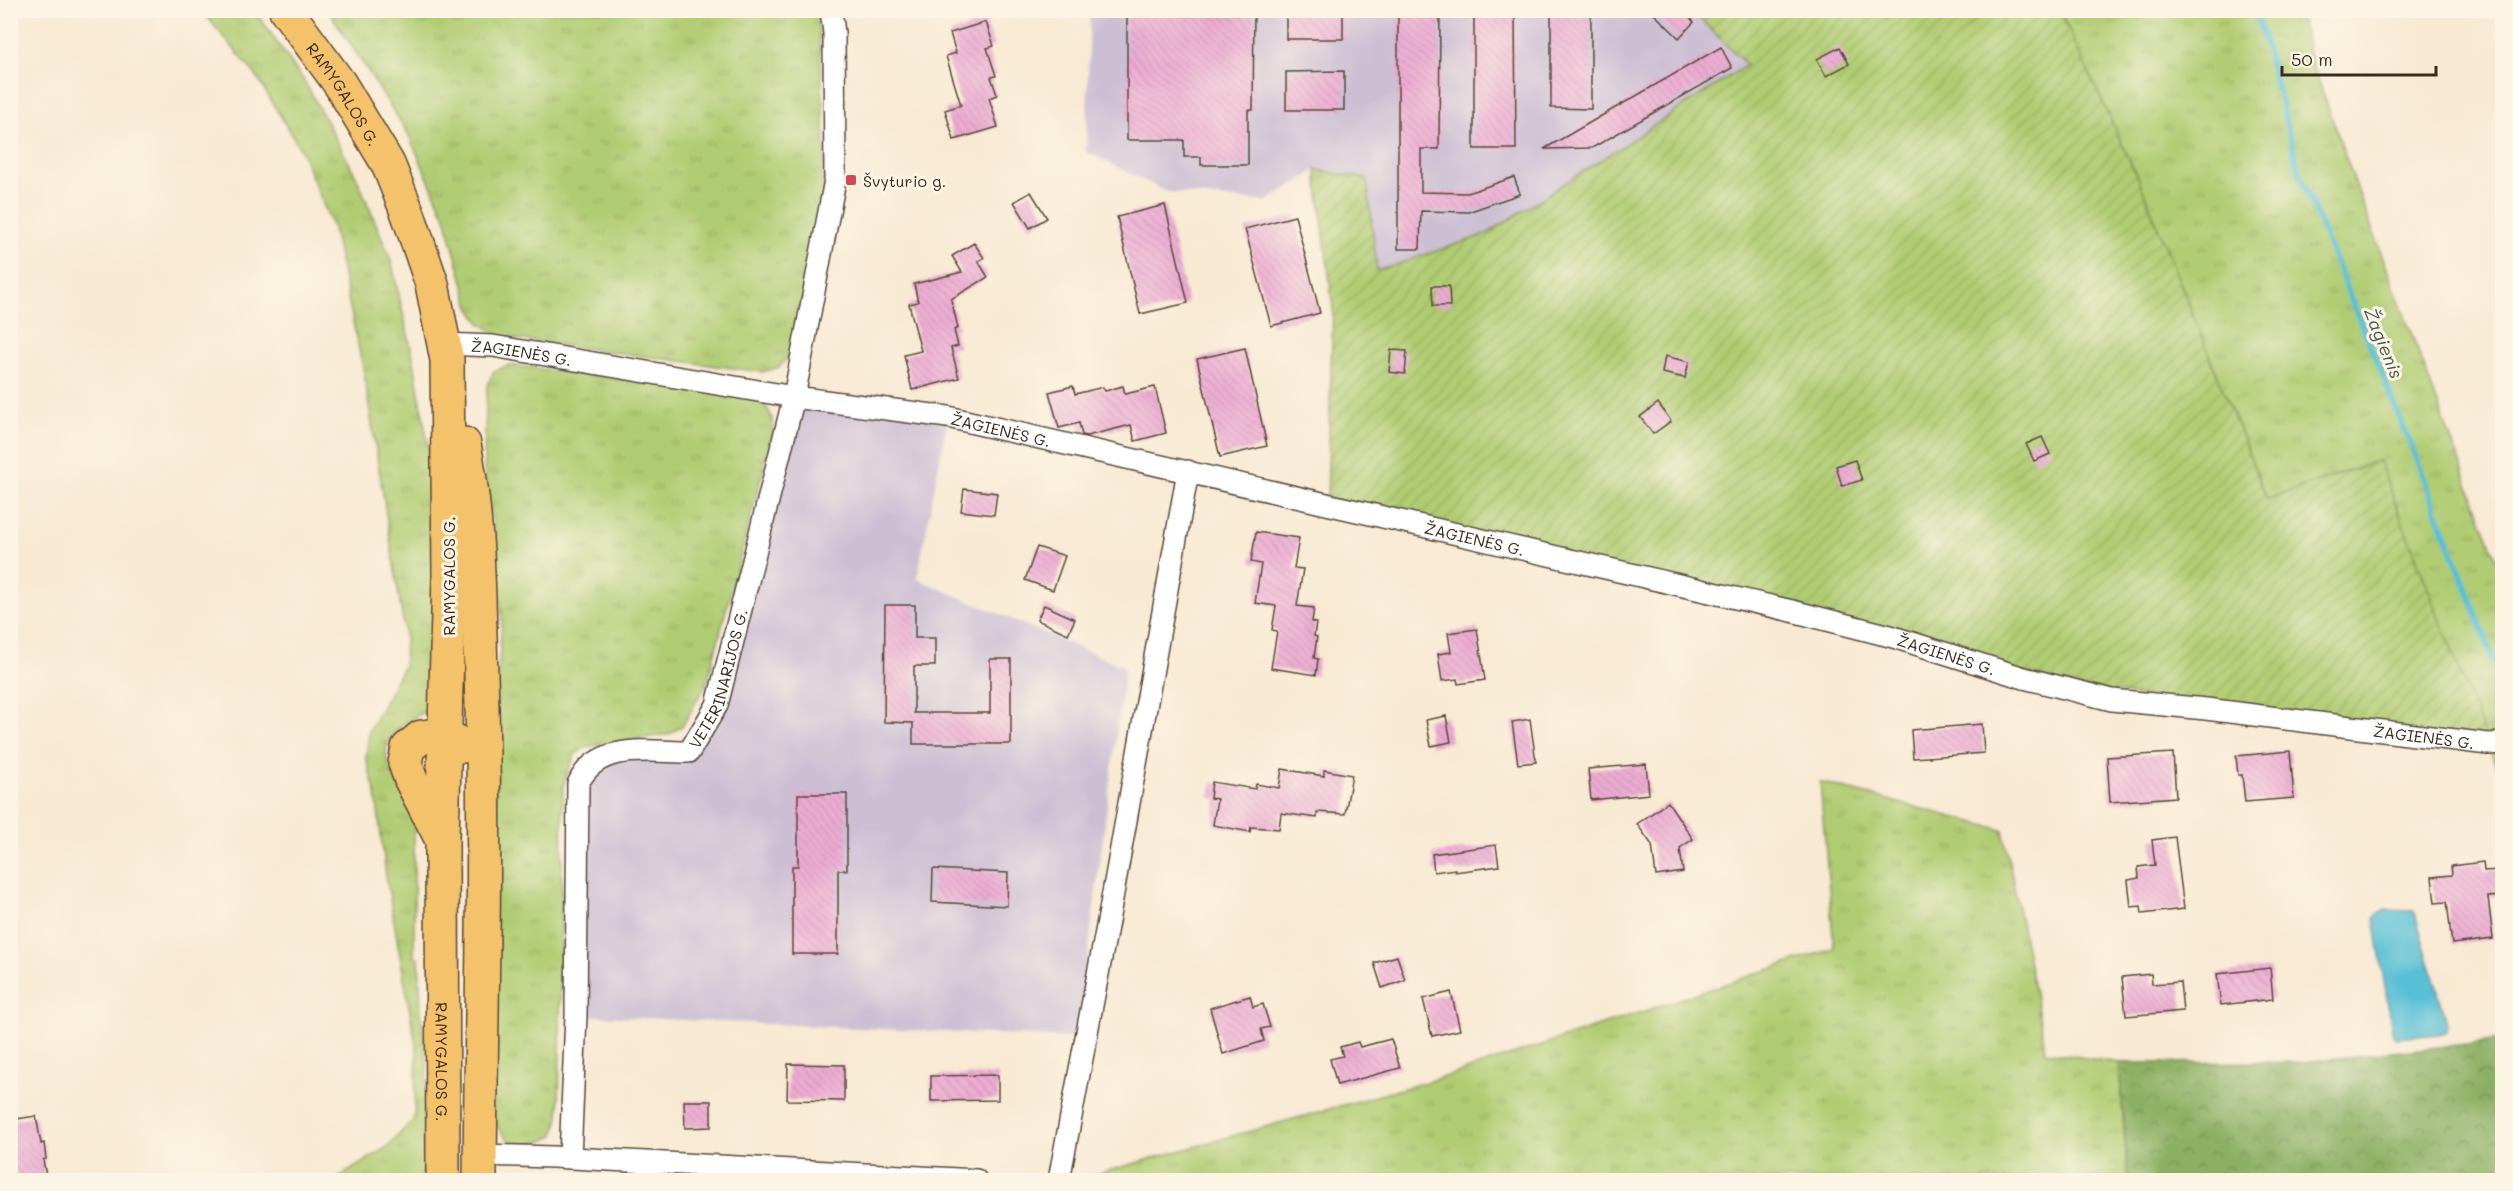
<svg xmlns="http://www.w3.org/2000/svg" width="2513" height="1191" font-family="Mali,sans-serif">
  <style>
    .industrial { fill: #ccbfd4 }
    .grass { fill: url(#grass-tufts); stroke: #767b48; stroke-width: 1.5 }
    .forest { fill: url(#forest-crowns); stroke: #646d41; stroke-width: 1.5 }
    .garden { fill: url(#garden-furrows); stroke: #767b48; stroke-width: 1.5 }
    .water { fill: #58c0d6; stroke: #4a757a; stroke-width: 1.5 }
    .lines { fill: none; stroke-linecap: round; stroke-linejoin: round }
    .stream { stroke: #58c0d6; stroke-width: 6 }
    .building { fill: url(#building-back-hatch) }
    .minor-casing { stroke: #574739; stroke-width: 24 }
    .trunk-casing { stroke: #574739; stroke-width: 36 }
    .minor { stroke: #fff; stroke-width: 21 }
    .trunk { stroke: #f4c26a; stroke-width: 33 }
    .poi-dot { fill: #d1495b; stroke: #fcf5e5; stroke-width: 2 }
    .labels { text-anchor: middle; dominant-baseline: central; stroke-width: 6; stroke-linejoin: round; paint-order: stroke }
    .street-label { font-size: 16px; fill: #3b2a1e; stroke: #fcf5e5 }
    .poi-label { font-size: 16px; fill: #3b2a1e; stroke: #fcf5e5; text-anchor: start }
    .water-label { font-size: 18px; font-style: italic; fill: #445755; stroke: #fcf5e5 }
  </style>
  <defs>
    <pattern id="grass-tufts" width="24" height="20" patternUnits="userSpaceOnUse" patternTransform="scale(1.5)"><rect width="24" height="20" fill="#b0cc72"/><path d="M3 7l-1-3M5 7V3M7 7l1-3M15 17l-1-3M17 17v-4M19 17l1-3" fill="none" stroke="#98af62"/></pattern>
    <pattern id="forest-crowns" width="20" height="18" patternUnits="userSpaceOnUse" patternTransform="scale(1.5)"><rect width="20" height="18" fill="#8cb064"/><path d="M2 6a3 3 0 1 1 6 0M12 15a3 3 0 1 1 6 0" fill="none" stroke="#748f52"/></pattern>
    <pattern id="garden-furrows" width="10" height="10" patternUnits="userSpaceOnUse" patternTransform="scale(1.5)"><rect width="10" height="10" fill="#b0cc72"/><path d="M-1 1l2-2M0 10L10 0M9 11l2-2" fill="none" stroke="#98af62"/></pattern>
    <pattern id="building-back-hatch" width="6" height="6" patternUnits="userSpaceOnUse" patternTransform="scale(1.5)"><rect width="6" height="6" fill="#edacd3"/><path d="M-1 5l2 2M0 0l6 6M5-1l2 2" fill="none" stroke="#cc94b5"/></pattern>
  </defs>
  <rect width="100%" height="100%" fill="#fcf5e5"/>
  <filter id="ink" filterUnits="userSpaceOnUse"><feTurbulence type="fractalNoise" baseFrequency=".0167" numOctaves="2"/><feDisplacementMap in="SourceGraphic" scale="12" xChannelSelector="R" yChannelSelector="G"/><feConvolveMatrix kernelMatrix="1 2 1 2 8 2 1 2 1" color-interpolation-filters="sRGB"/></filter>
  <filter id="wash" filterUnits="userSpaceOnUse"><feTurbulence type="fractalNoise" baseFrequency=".008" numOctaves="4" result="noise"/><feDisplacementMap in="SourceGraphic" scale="24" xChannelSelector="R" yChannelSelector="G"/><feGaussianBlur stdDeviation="1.35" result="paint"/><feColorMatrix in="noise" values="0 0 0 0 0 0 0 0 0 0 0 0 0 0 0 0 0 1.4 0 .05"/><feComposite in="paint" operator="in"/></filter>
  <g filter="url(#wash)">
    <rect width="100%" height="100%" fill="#f8e9d3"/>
    <!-- industrial -->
    <g class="industrial">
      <path d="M1090,11h602l55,54 -260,169 -110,37 -61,-101 -50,32 -98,-10 -82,-40z"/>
      <path d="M794,397l154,20 -31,162 208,88 -48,371 -501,-23 2,-231 14,-20 97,-12 28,-47z"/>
    </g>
    <!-- grass -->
    <g class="grass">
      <path d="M202,11h53l51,73 50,92 35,84 22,97 26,151 -9,191 -4,12c-77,38 -20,64 -12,115v131l5,1 2,53 6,51 -3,109 -7,9h-82l51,-32 28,-29 3,-68 -31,-175 -10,-82 -10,-36 3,-27 35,-66 1,-30 -41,-262 -31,-145 -32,-78 -46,-76z"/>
      <path d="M329,11h489l7,133 -2,70 -34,142 -10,11 -17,5 -261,-35 -21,-14 -10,-16 -25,-90 -37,-84z"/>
      <path d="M2060,11h240l8,40 54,151 140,373v206l-124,-320 -111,38 -127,-316z"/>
      <path d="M509,365l242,31c16,8 20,15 23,32l-67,255 -24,42 -13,9 -84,13 -11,7 -12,32 -4,330 -5,20c-30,14 -48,14 -61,-20l2,-395 7,-103 -5,-75 -12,-60 -1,-26 3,-71 7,-15z"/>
      <path d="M1820,782l183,48 43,222 73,11 9,117h-1053l376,-105 383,-127z"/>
      <path d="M518,1171l23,7 2,2h-45l9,-7z"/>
    </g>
    <!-- forest -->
    <path class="forest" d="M2502,1040v140h-374l-9,-117 183,-1z"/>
    <!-- garden -->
    <path class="garden" d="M1692,11h368l80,172 127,316 112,-38 109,283 -400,-55 -761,-190 6,-191 -17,-138 51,9 10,92 110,-37 260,-169z"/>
    <!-- water -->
    <path class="water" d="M2386,910l26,1 3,3 33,112 -2,5 -7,3 -42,4 -4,-3 -19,-116 2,-4z"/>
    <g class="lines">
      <!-- stream -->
      <path class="stream" d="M2256,10l45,167 116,283 85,221"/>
    </g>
    <g id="blocks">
      <!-- building -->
      <g class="building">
        <path d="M1127,10h127l-1,100h-5v55h-47v-8h-17v-17h-57z"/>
        <rect x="1286" y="10" width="57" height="29"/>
        <path d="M1398,10h42l-1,139h-18v43l47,1 46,-16 6,17 -52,18 -47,-1 -1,38h-22z"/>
        <path d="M1474,10h41l1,139h-42z"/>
        <path d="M1551,10h40v99l-40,-1z"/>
        <path d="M1650,10h33l11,12 -15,16z"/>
        <path d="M986,22l8,24 -7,2 9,28 -5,1 6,18 -8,3 9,29 -44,13 -9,-30 16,-5 -15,-49 10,-3 -6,-20z"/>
        <path d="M1721,47l11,21 -140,80 -48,1z"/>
        <path d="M1840,47l9,17 -23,12 -9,-17z"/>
        <path d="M1344,71v39h-58v-38z"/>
        <path d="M1031,192l16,26 -17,10 -16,-26z"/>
        <path d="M1165,205l23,98 -48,11 -23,-97z"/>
        <path d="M1295,216l25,97 -49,13 -26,-97z"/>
        <path d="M974,243l10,15 -6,3 10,16 -37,22 7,29 -4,2 4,16 -7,2 8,30 -47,12 -8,-35 17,-4 -12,-47 9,-2 -4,-18 48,-12 -10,-16z"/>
        <path d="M1432,286h17l1,20h-17z"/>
        <path d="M1245,348l22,98 -47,11 -23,-98z"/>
        <path d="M1391,350l16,1 -2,23 -16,-2z"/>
        <path d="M1665,356l24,6 -4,16 -23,-5z"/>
        <path d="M1073,386l2,8 28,-7 2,4 18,-5 2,8 30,-7 11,46 -31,8 -4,-16 -44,11 -5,-1 -3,-12 -20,5 -10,-36z"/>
        <path d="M1658,403l13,18 -18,13 -13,-17z"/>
        <path d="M2042,437l8,17 -16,7 -8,-17z"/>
        <path d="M1855,460l7,20 -20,6 -6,-20z"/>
        <path d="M964,489l33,4 -3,22 -33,-4z"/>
        <path d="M1256,532l43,6 -5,30 9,1 -6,37 17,2 -2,14 4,1 -2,13 3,1 -3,21 4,1 -2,16 -45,-7 6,-37 -5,-1 4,-24 -21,-3 6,-39 -10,-2z"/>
        <path d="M1037,547l28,9 -12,34 -28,-10z"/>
        <path d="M885,605h30v33h20v28h-21v47h76v-54h21v85h-98v-21l-29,-1z"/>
        <path d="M1044,605l31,14 -7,15 -31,-14z"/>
        <path d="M1477,629l8,51 -27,4 -1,-5 -15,2 -4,-27 13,-2 -3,-19z"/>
        <path d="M1446,716l5,26 -20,4 -5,-26z"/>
        <path d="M1530,719l6,43 -18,2 -6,-42z"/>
        <path d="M1982,724l2,29 -71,5 -2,-28z"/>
        <path d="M2290,751l4,47 -49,4 -3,-27h-4l-2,-19z"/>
        <path d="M2173,753l3,44 -66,5 -3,-45z"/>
        <path d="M1646,764l3,30 -58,6 -3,-31z"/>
        <path d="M1282,769l42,7v-6l28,5 -7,39 -28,-2v6l-36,-5 -2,16 -28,-2 -1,5 -37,-7 4,-26 -7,-1 2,-16 43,7 1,-5 23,4z"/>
        <path d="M798,794h49v76h-9v84h-46v-88h6z"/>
        <path d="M1668,802l25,37 -13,9 3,24 -27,4 -4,-31 -15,-21z"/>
        <path d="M2175,837l9,72 -42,5 -1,-8 -10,1 -3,-27 11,-2 -1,-11 17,-2 -3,-25z"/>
        <path d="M1496,845l3,21 -44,6v-3l-21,3 -2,-18z"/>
        <path d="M2483,862l1,9 15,-1 3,26 -14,1 5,42 -41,5 -5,-42 -12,1 -3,-26 20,-2 -1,-9z"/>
        <path d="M933,869l75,4 -1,33 -75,-4z"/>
        <path d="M1397,956l8,24 -23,8 -8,-25z"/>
        <path d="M2270,968l3,31 -52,6 -4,-31z"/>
        <path d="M2151,974l1,10 28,-2 3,29 -57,5 -4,-39z"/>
        <path d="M1451,992l9,38 -28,6 -9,-37z"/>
        <path d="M1250,996l3,11 10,-3 7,23 -9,2 3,12 -41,13 -13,-46z"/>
        <path d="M1391,1039l9,29 -63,17 -7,-26 13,-3 -3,-9 18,-5 2,5z"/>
        <path d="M788,1064l56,1v36l-57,-1z"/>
        <path d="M998,1075v25l-67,1v-25z"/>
        <path d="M684,1101h27v26l-26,1z"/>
        <path d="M36,1116l5,28 3,-1 2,16 -3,1 4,20h-37v-60z"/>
      </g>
    </g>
  </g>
  <g filter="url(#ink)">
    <use href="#blocks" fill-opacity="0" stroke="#574739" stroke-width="1.5"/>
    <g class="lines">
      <!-- minor casing -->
      <g class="minor-casing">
        <g id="minor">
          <path id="s1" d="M444,344l49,2 301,51 154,20 844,194 98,25 134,42 88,22 94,9 282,35 14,-1"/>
          <path d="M480,1155l73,2 423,23"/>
          <path id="s2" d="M570,1158l6,-143 2,-231c19,-43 72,-32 111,-32l28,-47 77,-308 41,-217 -1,-147 -3,-23"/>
          <path d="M1059,1180l50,-264 79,-445"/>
        </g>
      </g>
      <!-- trunk casing -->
      <g class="trunk-casing">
        <g id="trunk">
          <path id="s3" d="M286,10l54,74 48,80 20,50 24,70 15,76 2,216 -7,263 1,341"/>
          <path d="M464,444c15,76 15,154 17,231 6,169 0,337 -1,505"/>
          <path d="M441,838l-30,-58 -6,-17 3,-15 13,-11 23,-3 19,12"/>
        </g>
      </g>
      <!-- minor -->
      <use href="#minor" class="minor"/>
      <!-- trunk -->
      <use href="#trunk" class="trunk"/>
    </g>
  </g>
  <!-- markers -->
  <rect class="poi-dot" x="845" y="174" width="12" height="12" rx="3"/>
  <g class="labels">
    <!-- street labels -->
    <g class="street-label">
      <text stroke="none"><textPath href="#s3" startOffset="102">RAMYGALOS G.</textPath></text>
      <text stroke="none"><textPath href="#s1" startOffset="78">ŽAGIENĖS G.</textPath></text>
      <text stroke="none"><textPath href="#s1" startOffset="564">ŽAGIENĖS G.</textPath></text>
      <text stroke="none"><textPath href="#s1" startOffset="1050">ŽAGIENĖS G.</textPath></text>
      <text transform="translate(448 576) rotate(-90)">RAMYGALOS G.</text>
      <text stroke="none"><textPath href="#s1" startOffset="1536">ŽAGIENĖS G.</textPath></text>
      <text stroke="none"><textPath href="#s2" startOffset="578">VETERINARIJOS G.</textPath></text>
      <text stroke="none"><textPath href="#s1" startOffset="2022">ŽAGIENĖS G.</textPath></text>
      <text stroke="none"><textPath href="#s3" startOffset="1092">RAMYGALOS G.</textPath></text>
    </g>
    <!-- poi labels -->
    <g class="poi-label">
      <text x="863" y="180">Švyturio g.</text>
    </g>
    <!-- water labels -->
    <g class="water-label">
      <text transform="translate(2384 343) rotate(68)">Žagienis</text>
    </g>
  </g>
  <!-- margin -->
  <rect width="2513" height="1191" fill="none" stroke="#fcf5e5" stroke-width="36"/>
  <!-- scale -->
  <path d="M2282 66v9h154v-9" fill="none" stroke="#3b2a1e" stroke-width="3"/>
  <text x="2291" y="66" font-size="18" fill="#3b2a1e" stroke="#fcf5e5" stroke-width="4.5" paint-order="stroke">50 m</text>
</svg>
